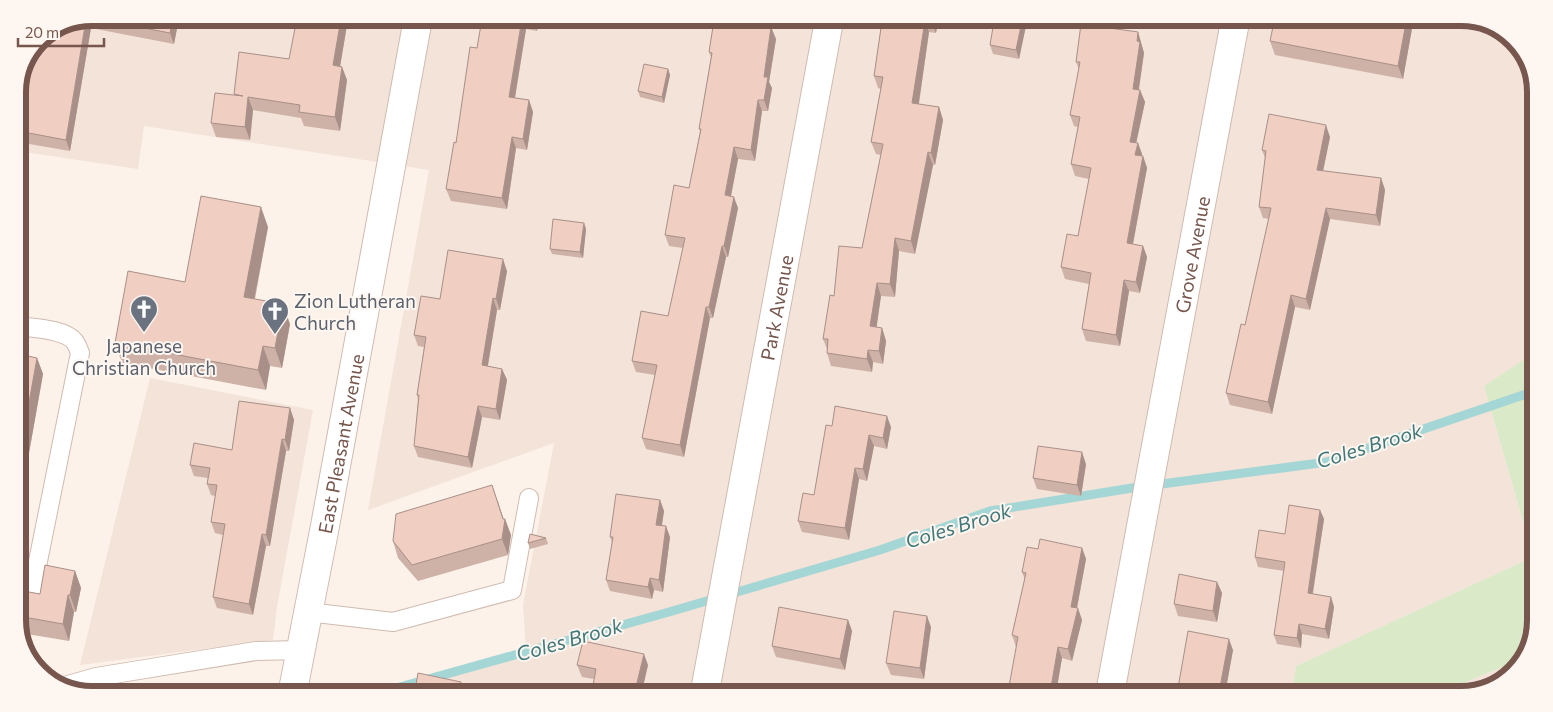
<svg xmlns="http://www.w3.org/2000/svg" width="1553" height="712" font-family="Commissioner,sans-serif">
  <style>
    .residential { fill: #f3e3d8 }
    .green { fill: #dae9c8 }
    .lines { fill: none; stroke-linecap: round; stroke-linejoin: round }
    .stream { stroke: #a4d6d6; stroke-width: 9 }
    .service-casing { stroke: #d0bbb1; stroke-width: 20 }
    .minor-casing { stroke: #d0bbb1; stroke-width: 30 }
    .service { stroke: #fff; stroke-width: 18 }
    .minor { stroke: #fff; stroke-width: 28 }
    .wall { fill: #ceb1a7 }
    .shaded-wall { fill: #a89088 }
    .building { fill: #f0cec2; stroke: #a89088 }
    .labels { text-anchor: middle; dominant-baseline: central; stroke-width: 4; stroke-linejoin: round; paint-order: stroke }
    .street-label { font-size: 19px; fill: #76564d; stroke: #fef6f0 }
    .worship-label { font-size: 19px; fill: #5b616d; stroke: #fef6f0; text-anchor: start }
    .water-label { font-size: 20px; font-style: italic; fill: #41787a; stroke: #fef6f0 }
    .rim { fill: none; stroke: #76564d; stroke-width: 6 }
  </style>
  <rect width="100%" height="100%" fill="#fcf2e9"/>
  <!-- residential -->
  <g class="residential">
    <path d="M92,18l1398,5 33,27 12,38 -2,267 -49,31 47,163v9l-235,108 -4,28 -903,-4 137,-39 -3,-46 31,-162 -186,67 61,-340 -285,-44 -6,43 -120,-18v-63l22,-49z"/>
    <path d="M150,378l163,32 -36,197 -4,33 -193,25z"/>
    <path d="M1520,660l-18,22 -41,12h-25z"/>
  </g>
  <!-- green -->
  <g class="green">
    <path d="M1531,355h2l-2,194 -47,-163z"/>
    <path d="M1531,558l-1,91 -10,11 -84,34h-144l4,-28z"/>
  </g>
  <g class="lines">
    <!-- stream -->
    <path class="stream" d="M389,690l280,-78 211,-62 110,-39 142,-23 195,-26 205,-70"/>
    <!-- service casing -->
    <g class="service-casing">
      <g id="service">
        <path d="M18,326c15,2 48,3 57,16 2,3 4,8 5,11l-49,243 -13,-2"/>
        <path d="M308,612l85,10 119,-32 17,-92"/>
        <path d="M61,687l35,-10 160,-26 45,-1"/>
      </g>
    </g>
    <!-- minor casing -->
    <g class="minor-casing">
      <g id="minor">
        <path id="s1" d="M293,690l32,-164 93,-507"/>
        <path id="s2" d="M705,691l124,-670"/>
        <path id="s3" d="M1110,693l125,-671"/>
      </g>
    </g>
    <!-- service -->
    <use href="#service" class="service"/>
    <!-- minor -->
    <use href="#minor" class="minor"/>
  </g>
  <!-- wall -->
  <g class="wall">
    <path d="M92,18h87l-5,26 -83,-16 -21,123 -52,-9v-54l22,-49z"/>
    <path d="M348,19l-8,47 2,1 5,13 -7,51 -36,-5 -3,-8 -48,-8 -3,30 -34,-3 -5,-14 23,-28 55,-36z"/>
    <path d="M482,19h62v2l-5,-1 -2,11 -11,-2 -11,69 14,2 4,12 -6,38 -11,-2 -9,61 -56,-8 -5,-12 31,-141z"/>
    <path d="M714,20h52l-1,6 6,1 5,12 -7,43 3,6 -4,23h-6l-7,50 -17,-2 -7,37 7,12 -10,49h-2l-13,61h-3l-26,139 -38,-8 -4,-11 13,-63 -19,-3 -4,-11 36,-45 15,-68 -14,-2 -4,-11 24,-47 11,-57 -1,-2 12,-72 -2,-5z"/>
    <path d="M882,21h56l-2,12 -7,-1 -10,72 20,3 4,13 -8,45h-2l-18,89 -16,-3 -4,46 -14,-1 -5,31 6,1 4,13 -3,23 -10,-2 -1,10 -41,-6 -4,-13v-4l-4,-10 11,-43 28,-48 19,-93 -5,-1 -5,-12 10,-53 -3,-1 -4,-12z"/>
    <path d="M994,21h33l-8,38 -26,-5 -3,-9z"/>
    <path d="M1274,22l139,1 -10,56 -128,-24 -5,-14z"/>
    <path d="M1138,32l6,21 -5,37h1l5,12 -9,41h2l4,11v2h1l4,12 -14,76 10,2 4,11 -7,36 -11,-2 -9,55 -34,-5 -4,-12 7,-45 -24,-5 -4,-12 17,-31 11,-57 -14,-3 -4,-12 7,-37 -4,-1 -4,-11 9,-46 -3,-7z"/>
    <path d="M668,69l2,6 -6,28 -24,-6 -2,-6z"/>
    <path d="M1330,137l-7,34 58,7 4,12 -5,36 -50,-7 -20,91 -15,-3 -23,107 -42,-9 -4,-12 19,-68 24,-106 -6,-1 -4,-11 6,-49 -3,-8z"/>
    <path d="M584,223l2,6 -3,29 -31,-4 -2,-5z"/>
    <path d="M268,227l-13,72 35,25 -8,44 -12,-2 -4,24 -144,-27 -7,-20 70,-61z"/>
    <path d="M507,271l-7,39h-3l-9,56 14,3 5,11 -7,40 -18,-3 -10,51 -54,-11 -4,-11 4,-46 -1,-5 7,-48 -6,-1 -4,-11 26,-36z"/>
    <path d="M18,354l19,4 6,16 -22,124h-3z"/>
    <path d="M290,408l4,12 -5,31h-3l-16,95h-4l-13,69 -36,-7 -4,-11 10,-62 -8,-2 -4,-11 4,-26 -4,-1 -4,-11 1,-6 -14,-2 -4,-11 42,-15z"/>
    <path d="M832,426l59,1 -4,22 -13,-3 -7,35 -8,-2 -10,61 -47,-8 -4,-11 16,-26z"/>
    <path d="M1086,464l-5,32 -44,-7 -4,-11z"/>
    <path d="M660,500l4,11 -2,15 8,11 -7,55 -9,-2 -2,9 -42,-8 -4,-11 6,-38 -2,-5z"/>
    <path d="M498,501l5,18h2l6,16 -3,20 -90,26 -20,-23 -5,-17z"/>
    <path d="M1320,510l4,9 -11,75 18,3 3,10 -5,32 -27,-5 -1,14 -24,-4 -3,-9 10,-64 -26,-4 -3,-10 30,-23z"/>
    <path d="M546,538l2,6 -18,5 -2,-6z"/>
    <path d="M1082,548l4,11 -9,49 5,12 -10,41 -10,-3 -6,35h-63l15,-1 9,-45h-1l-4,-12 13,-55 -3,-8 16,-23z"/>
    <path d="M75,571l6,17 -5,24h-2l-5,29 -48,-8 -3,-8v-35l22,4z"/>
    <path d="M1217,582l5,11 -5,29 -39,-6 -4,-12z"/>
    <path d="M848,620l4,11 -7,39 -69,-13 -4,-11z"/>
    <path d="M931,627l-7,52 -33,-4 -5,-12z"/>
    <path d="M1233,650l-8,44 -45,-1 -2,-5z"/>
    <path d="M577,665h71l-6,26h-50l2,-12 -12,-2z"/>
  </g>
  <!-- shaded-wall -->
  <g class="shaded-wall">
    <path d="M173,18h6l-5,26 -4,-11z"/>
    <path d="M88,19l3,9 -21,123 -4,-11 20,-120z"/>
    <path d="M341,19h7l-10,60 -5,-14z"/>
    <path d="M522,19h1l3,10 -13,80 -4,-12z"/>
    <path d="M539,19v1l-2,11 -4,-11z"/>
    <path d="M760,20h6l-3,16 -4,-11z"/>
    <path d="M925,21l4,11 -12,83 -5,-12z"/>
    <path d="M931,21h7l-2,12z"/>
    <path d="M1022,21h5l-8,38 -3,-9z"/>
    <path d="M1406,23h7l-10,56 -5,-13z"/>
    <path d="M771,27l5,12 -7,43 3,6 -4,23 -4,-11v-23z"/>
    <path d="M1138,32l6,21 -7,47 -4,-11z"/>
    <path d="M342,67l5,13 -7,51 -5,-14z"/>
    <path d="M668,69l2,6 -6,28 -2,-6z"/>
    <path d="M1140,90l5,12 -11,51 -4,-11z"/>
    <path d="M248,97l5,13 -3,30 -5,-13z"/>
    <path d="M529,100l4,12 -6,38 -4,-11z"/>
    <path d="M758,100l4,11 -7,50 -4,-11z"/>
    <path d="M939,107l4,13 -8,45 -4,-12z"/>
    <path d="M1326,125l4,12 -9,44 -4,-11z"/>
    <path d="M512,137l4,11 -9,61 -5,-11z"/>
    <path d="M1138,143l4,11 -3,12 -4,-11z"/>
    <path d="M734,147l4,12 -9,47 -4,-11z"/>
    <path d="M928,152l5,13 -18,89 -4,-13z"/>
    <path d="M1143,156l4,12 -16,86 -4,-11z"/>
    <path d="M1381,178l4,12 -5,36 -4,-11z"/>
    <path d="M734,197l4,11 -10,49 -4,-11z"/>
    <path d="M261,207l7,20 -17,89 -7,-19z"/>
    <path d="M1326,208l4,11 -20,91 -4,-11z"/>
    <path d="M584,223l2,6 -3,29 -3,-6z"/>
    <path d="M895,238l4,13 -4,46 -5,-13z"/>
    <path d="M722,246l4,11 -13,61 -4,-11z"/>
    <path d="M1143,246l4,11 -7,36 -4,-11z"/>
    <path d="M503,259l4,12 -7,39 -4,-11z"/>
    <path d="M1124,280l5,11 -9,55 -4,-11z"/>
    <path d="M877,283l4,13 -6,43 -5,-13z"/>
    <path d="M1291,295l4,12 -23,107 -4,-12z"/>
    <path d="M493,298l4,12 -11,66 -4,-11z"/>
    <path d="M283,304l7,20 -8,44 -7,-20z"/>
    <path d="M706,307l4,11 -26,139 -4,-12z"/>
    <path d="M882,328l4,13 -3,23 -4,-13z"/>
    <path d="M263,346l7,20 -4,24 -8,-20z"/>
    <path d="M868,350l5,12 -1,10 -5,-13z"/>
    <path d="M37,358l6,16 -22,124 -3,-8v-26z"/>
    <path d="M502,369l5,11 -7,40 -4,-11z"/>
    <path d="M478,406l4,11 -10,51 -4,-11z"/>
    <path d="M290,408l4,12 -5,31 -4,-11z"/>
    <path d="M887,416l4,11 -4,22 -4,-11z"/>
    <path d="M869,435l5,11 -7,35 -4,-12z"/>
    <path d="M282,439l4,12 -16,95 -4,-11z"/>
    <path d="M1082,452l4,12 -5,32 -4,-11z"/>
    <path d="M855,468l4,11 -10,61 -4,-12z"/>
    <path d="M492,485l13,38v-4l6,16 -3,20 -6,-16z"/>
    <path d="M660,500l4,11 -4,25 -4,-11z"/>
    <path d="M1320,510l4,9 -13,84 -3,-10z"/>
    <path d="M666,526l4,11 -7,55 -4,-12z"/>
    <path d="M262,534l4,12 -13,69 -4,-11z"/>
    <path d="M1082,548l4,11 -11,59 -4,-11z"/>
    <path d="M75,571l6,17 -5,24 -6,-17z"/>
    <path d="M650,578l4,12 -2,9 -4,-12z"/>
    <path d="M1217,582l5,11 -5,29 -4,-11z"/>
    <path d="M68,595l6,17 -5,29 -6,-17z"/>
    <path d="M1331,597l3,10 -5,32 -4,-10z"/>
    <path d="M1078,608l4,12 -10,41 -4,-12z"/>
    <path d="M927,616l4,11 -7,52 -4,-11z"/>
    <path d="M848,620l4,11 -7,39 -5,-11z"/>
    <path d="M1299,624l3,10 -1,14 -4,-10z"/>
    <path d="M1229,639l4,11 -8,44 -6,-1z"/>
    <path d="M1058,647l4,11 -6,35h-6z"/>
    <path d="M644,654l4,11 -6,26h-7z"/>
    <path d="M461,682l3,8h-5z"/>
  </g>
  <!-- building -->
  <g class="building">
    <path d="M92,18h81l-3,15z"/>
    <path d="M297,18l44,1 -8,46 9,2 -7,50 -36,-5 1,-7 -52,-8 -3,30 -34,-4 4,-30 28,3 -9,-2 5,-42 50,7z"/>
    <path d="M482,19h40l-13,78 20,3 -6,39 -11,-2 -10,61 -56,-9 8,-47 2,1 14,-96 7,1z"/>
    <path d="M86,20l-20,120 -48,-9v-43l22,-49z"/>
    <path d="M714,20h46l-1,5 12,2 -7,50h4l-4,23h-6l-7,50 -17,-3 -9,48 9,2 -10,49h-2l-13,61h-3l-26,138 -38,-7 15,-73 -25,-4 9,-50 27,5 17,-78 -20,-3 9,-50 15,3 12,-59h-2l13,-76 -3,-1z"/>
    <path d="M882,21h43l-13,82 27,4 -8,46 -3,-1 -17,89 -16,-3 -5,46 -13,-1 -7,43 12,2 -3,23 -11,-1 -1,9 -40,-6 1,-14h-5l7,-44 4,1 5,-50 23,2 21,-104 -12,-2 12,-65 -9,-1z"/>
    <path d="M994,21h28l-6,29 -26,-5z"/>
    <path d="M1274,22l132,1 -8,43 -128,-25z"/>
    <path d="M1081,24l57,8 -1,9 3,1 -7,47 7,1 -10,52 8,1 -3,12 8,1 -16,87 16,3 -7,36 -12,-2 -8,55 -34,-6 9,-56 -30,-6 6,-33 11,2 13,-68 -20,-4 9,-47 -10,-2 10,-53h-4z"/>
    <path d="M644,64l24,5 -6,28 -24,-6z"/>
    <path d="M1269,114l57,11 -9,45 64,8 -5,37 -50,-7 -20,91 -15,-4 -23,107 -42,-9 15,-69 4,1 26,-117 -12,-1 7,-56 -4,-1z"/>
    <path d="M201,196l60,11 -17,90 39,7 -8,44 -12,-2 -5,24 -143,-27 13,-72 57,11z"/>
    <path d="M553,219l31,4 -4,29 -30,-3z"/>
    <path d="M448,250l55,9 -7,40 -3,-1 -11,67 20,4 -6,40 -18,-3 -10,51 -54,-11 5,-51h-2l9,-58 -12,-2 7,-39 19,3z"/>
    <path d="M18,354l19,4 -19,106z"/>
    <path d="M239,401l51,7 -5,32 -3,-1 -16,96 -4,-1 -13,70 -36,-7 12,-73 -14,-2 6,-37 -10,-1 3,-16 -20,-3 4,-22 38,7z"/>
    <path d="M835,406l52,10 -4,22 -14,-3 -6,34 -8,-1 -10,60 -47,-7 5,-28 11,2 12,-70 6,1z"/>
    <path d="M1038,446l44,6 -5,33 -44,-7z"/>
    <path d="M492,485l11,34h2l-3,20 -90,26 -19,-24 3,-27z"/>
    <path d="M616,494l44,6 -4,25 10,1 -7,54 -9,-2 -2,9 -42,-7 7,-43h-3z"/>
    <path d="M1289,505l31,5 -12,83 23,4 -6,32 -26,-5 -2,14 -23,-3 11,-73 -30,-5 4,-27 26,4z"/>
    <path d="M530,534l16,4 -18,5z"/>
    <path d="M1040,539l42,9 -11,59 7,1 -10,41 -10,-2 -8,46h-57v-4l15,3 10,-55 -6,-2 14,-62 -4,-1 5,-25 11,2z"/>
    <path d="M45,565l30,6 -5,24h-2l-5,29 -45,-8v-26l22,4z"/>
    <path d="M1179,574l38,8 -4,29 -39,-7z"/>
    <path d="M779,607l69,13 -8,39 -68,-13z"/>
    <path d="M894,611l33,5 -7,52 -34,-5z"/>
    <path d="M1188,631l41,8 -10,54h-10l-31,-5z"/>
    <path d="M583,641l61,13 -9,37h-43l4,-22 -19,-4z"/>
    <path d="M418,673l43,9 -2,8h-44z"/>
  </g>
  <!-- icons -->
  <defs>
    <g id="church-pin" transform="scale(1.4375)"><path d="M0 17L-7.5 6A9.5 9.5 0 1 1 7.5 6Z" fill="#6b7280" stroke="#fef6f0"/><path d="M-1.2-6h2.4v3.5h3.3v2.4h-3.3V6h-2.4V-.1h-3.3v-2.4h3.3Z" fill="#fff"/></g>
  </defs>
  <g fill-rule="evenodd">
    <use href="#church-pin" x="144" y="309"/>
    <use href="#church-pin" x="275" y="311"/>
  </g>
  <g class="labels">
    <!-- street labels -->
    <g class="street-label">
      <text stroke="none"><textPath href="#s3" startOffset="446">Grove Avenue</textPath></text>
      <text stroke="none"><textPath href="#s2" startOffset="390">Park Avenue</textPath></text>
      <text stroke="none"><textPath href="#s1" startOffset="251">East Pleasant Avenue</textPath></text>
    </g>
    <!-- worship labels -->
    <g class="worship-label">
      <text x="294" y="300">Zion Lutheran<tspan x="294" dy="22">Church</tspan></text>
      <text x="144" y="345" text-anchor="middle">Japanese<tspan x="144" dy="22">Christian Church</tspan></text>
    </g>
    <!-- water labels -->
    <g class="water-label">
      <text transform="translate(1369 445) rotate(-17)">Coles Brook</text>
      <text transform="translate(958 525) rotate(-17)">Coles Brook</text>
      <text transform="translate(569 639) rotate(-16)">Coles Brook</text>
    </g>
  </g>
  <!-- crop -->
  <path d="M0 0H1553V712H0ZM92 26H1461A66 66 0 0 1 1527 92V620A66 66 0 0 1 1461 686H92A66 66 0 0 1 26 620V92A66 66 0 0 1 92 26Z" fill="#fef6f0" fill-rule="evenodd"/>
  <path class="rim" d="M92 26H1461A66 66 0 0 1 1527 92V620A66 66 0 0 1 1461 686H92A66 66 0 0 1 26 620V92A66 66 0 0 1 92 26Z"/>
  <!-- scale -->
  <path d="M18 38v8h86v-8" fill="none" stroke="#76564d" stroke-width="2.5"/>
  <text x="25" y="38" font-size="15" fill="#76564d" stroke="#fef6f0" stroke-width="4" paint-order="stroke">20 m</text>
</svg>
